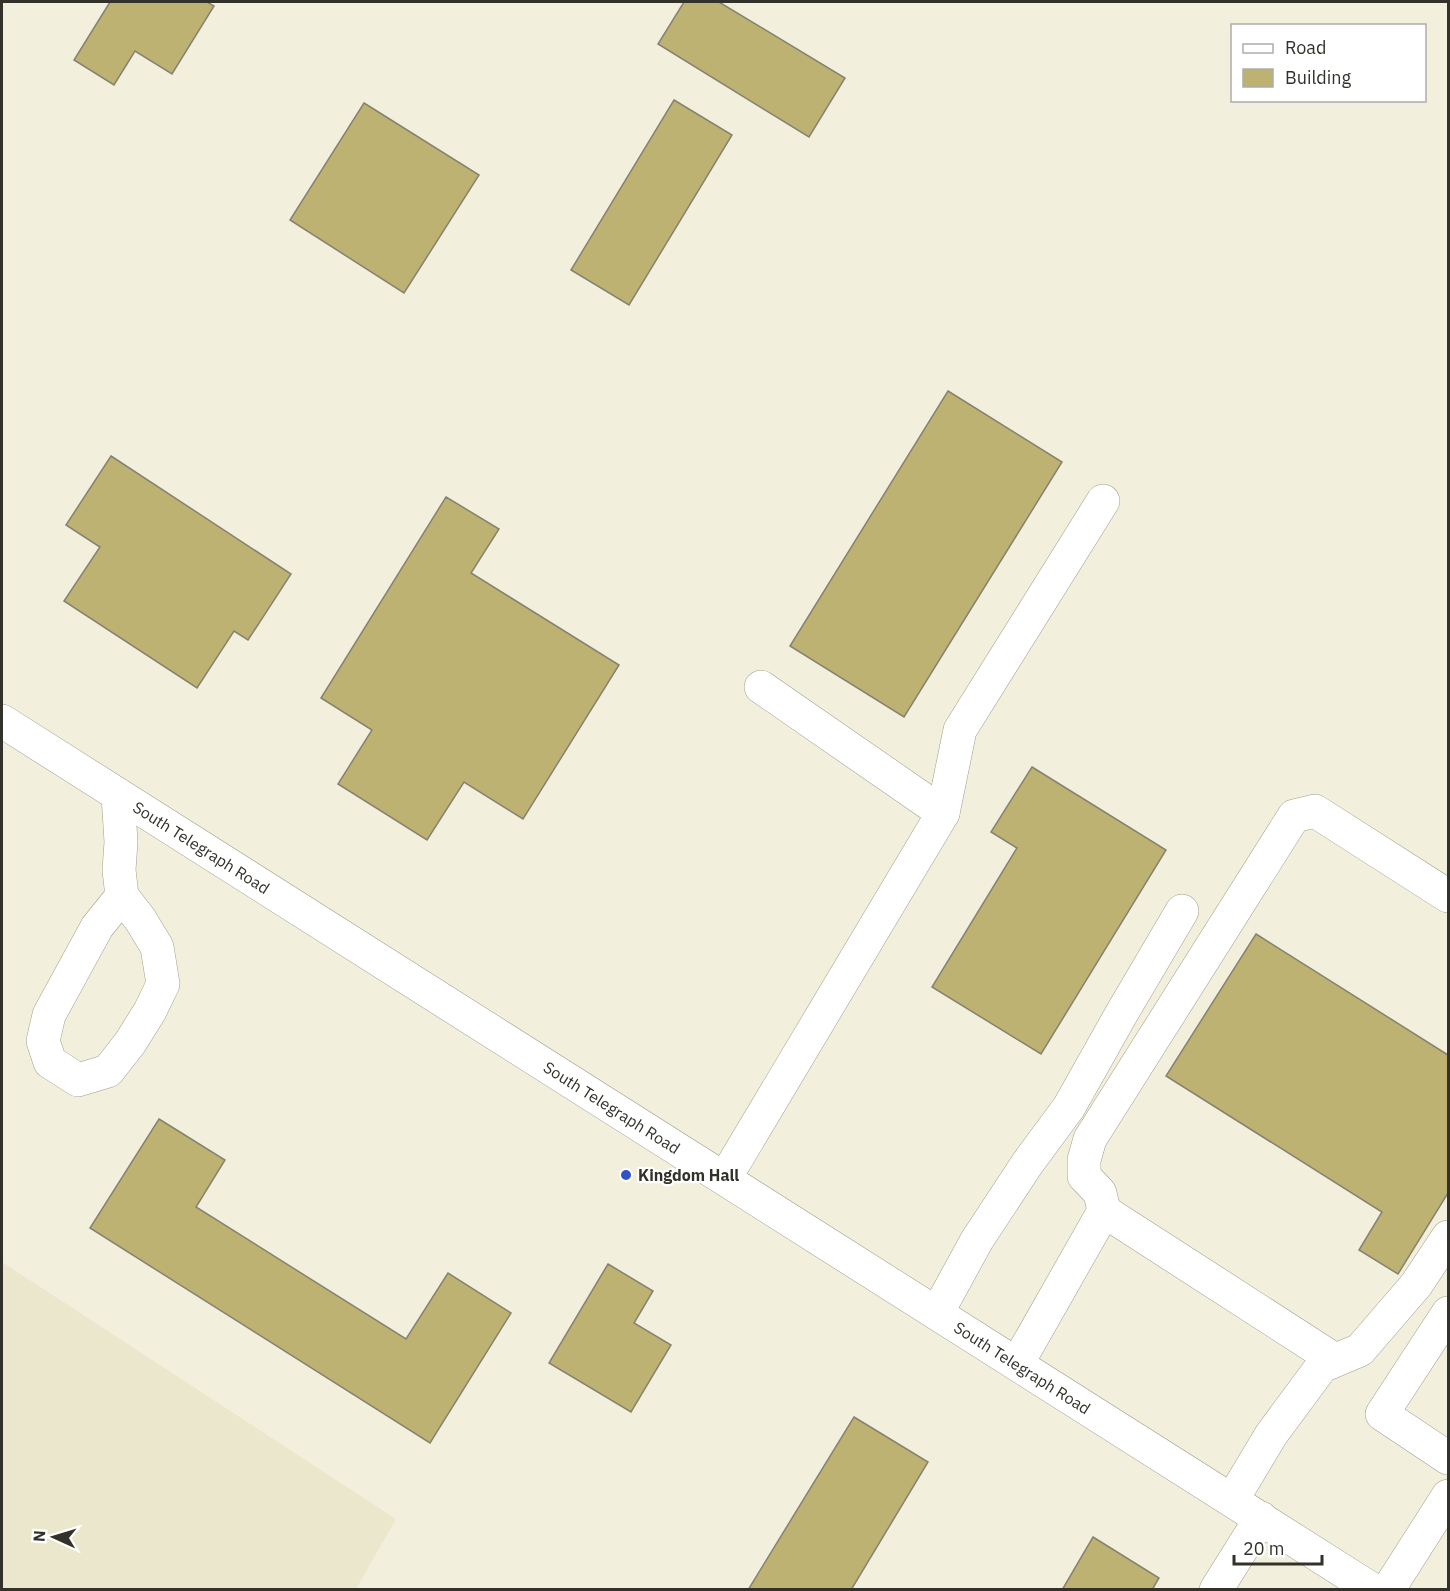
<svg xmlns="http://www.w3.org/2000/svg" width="1450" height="1591" font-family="'IBM Plex Sans',sans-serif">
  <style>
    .built { fill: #ebe7cc }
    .building { fill: #beb273; stroke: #858271; stroke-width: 1.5 }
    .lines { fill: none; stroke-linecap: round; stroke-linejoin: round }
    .minor-casing { stroke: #a29e8d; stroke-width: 34 }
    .major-casing { stroke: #a29e8d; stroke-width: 34 }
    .minor { stroke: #fff; stroke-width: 33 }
    .major { stroke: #fff; stroke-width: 33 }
    .poi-dot { fill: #3054c4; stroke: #fff; stroke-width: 2 }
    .labels { text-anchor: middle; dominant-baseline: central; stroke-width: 4.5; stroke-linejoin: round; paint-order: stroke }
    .street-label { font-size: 16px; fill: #32312a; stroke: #fff }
    .poi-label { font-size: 16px; font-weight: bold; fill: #32312a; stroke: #fff; text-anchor: start }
  </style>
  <rect width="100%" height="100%" fill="#f2efdc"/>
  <!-- built -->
  <path class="built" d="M2,1262l394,257 -40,70h-354z"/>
  <!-- building -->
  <g class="building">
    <path d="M110,2h97l7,4 -42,68 -37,-23 -21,34 -40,-25z"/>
    <path d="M684,2h35l126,76 -36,59 -151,-93z"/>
    <path d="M674,100l58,35 -103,170 -58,-35z"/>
    <path d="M364,103l115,72 -75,118 -114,-73z"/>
    <path d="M948,391l114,71 -158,255 -114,-71z"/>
    <path d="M111,456l180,118 -43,66 -14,-9 -37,57 -133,-87 36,-54 -34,-22z"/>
    <path d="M446,497l53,32 -28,44 148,92 -96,154 -59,-37 -37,58 -89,-56 34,-54 -51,-32z"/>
    <path d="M1032,767l134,83 -125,204 -109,-67 85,-139 -26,-16z"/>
    <path d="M1256,934l192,121v138l-50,81 -39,-24 23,-38 -216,-136z"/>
    <path d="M159,1119l66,41 -29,47 210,132 42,-66 63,40 -81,130 -340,-215z"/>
    <path d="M608,1264l45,27 -19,32 37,22 -40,67 -82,-49z"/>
    <path d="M854,1417l74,45 -77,128h-103z"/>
    <path d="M1093,1537l66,41 -7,12h-90z"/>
  </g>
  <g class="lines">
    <!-- minor casing -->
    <g class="minor-casing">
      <g id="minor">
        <path d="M761,687l182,126"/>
        <path d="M118,795l3,47 -2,28 3,26 18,23 17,28 6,37 -13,27 -20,32 -22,28 -30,9 -28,-18 -7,-21 6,-26 48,-88 25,-31"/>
        <path d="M725,1178l218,-365 17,-83 143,-229"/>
        <path d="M1104,1211l231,149"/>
        <path d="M937,1313l40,-73 50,-76 42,-57 54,-96 59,-100"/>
        <path d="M1448,1313l-66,101 66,44"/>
        <path d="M1017,1364l87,-153 -4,-18 -16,-17v-16l6,-21 204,-323 21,-5 133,85"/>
        <path d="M1232,1500l39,-65 51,-69 38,-16 56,-65 32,-48"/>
        <path d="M1216,1590l45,-72"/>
        <path d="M1388,1590l60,-94"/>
      </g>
    </g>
    <!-- major casing -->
    <g class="major-casing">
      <g id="major">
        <path id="s1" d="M2,721l1371,869"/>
      </g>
    </g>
    <!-- minor -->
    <use href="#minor" class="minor"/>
    <!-- major -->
    <use href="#major" class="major"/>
  </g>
  <!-- markers -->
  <circle class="poi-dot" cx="626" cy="1175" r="6"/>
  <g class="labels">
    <!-- street labels -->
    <g class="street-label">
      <text stroke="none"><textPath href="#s1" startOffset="236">South Telegraph Road</textPath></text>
      <text stroke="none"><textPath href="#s1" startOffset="722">South Telegraph Road</textPath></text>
      <text stroke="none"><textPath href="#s1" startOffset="1208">South Telegraph Road</textPath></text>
    </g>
    <!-- poi labels -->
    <g class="poi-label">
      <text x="638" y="1175">Kingdom Hall</text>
    </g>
  </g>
  <!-- border -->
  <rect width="1450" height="1591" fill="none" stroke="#32312a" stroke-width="6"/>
  <!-- legend -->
  <rect x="1231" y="24" width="195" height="78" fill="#ffffff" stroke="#adadaa" stroke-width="1.5"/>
  <rect x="1243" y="44" width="30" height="9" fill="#ffffff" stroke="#adadaa" stroke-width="1.5"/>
  <text x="1285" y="54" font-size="18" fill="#32312a">Road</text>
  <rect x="1243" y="69" width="30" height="18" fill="#beb273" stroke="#adadaa" stroke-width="1.5"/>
  <text x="1285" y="84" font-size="18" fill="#32312a">Building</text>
  <!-- north arrow -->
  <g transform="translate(54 1537) rotate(274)" stroke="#ffffff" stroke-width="4.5" paint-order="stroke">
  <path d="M0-4.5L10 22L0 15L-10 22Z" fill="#32312a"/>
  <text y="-9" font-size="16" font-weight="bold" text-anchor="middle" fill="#32312a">N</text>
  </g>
  <!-- scale -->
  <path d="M1234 1555v9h88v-9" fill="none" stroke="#32312a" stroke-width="3"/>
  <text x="1243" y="1555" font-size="18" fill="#32312a" stroke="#ffffff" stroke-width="4.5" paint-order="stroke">20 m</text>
</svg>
